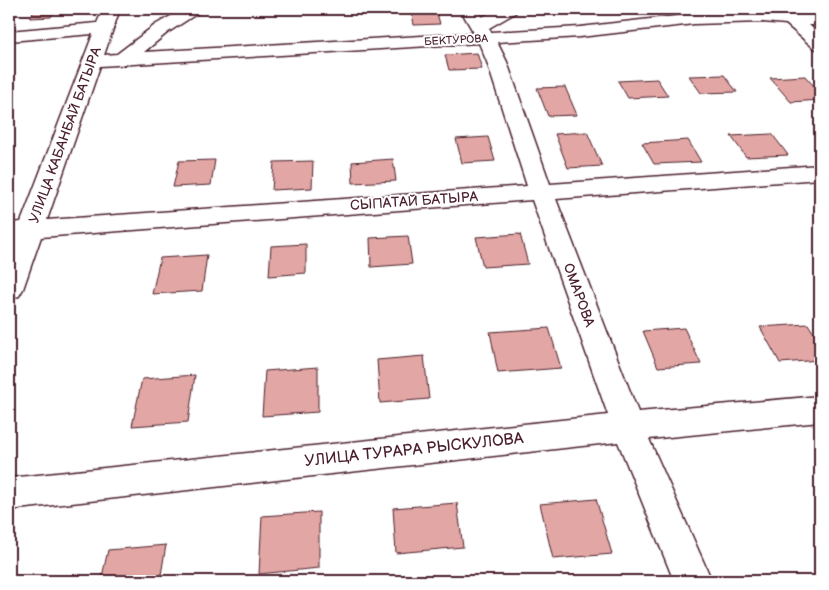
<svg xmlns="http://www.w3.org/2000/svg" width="829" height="590" font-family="'Balsamiq Sans',sans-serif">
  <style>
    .building { fill: #e2a7a4; stroke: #4a1f2b }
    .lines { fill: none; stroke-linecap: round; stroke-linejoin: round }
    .minor-casing { stroke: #4a1f2b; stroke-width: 3 }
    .minor { fill: #fff; fill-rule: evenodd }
    .labels { text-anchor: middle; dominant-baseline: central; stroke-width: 4; stroke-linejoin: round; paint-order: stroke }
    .far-street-label { font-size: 11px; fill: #4a1f2b; stroke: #fff }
    .street-label { font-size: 14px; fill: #4a1f2b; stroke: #fff }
    .near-street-label { font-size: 16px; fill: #4a1f2b; stroke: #fff }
  </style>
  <rect width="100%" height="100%" fill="#fff"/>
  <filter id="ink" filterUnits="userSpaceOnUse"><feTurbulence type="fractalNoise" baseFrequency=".02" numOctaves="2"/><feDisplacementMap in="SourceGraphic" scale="10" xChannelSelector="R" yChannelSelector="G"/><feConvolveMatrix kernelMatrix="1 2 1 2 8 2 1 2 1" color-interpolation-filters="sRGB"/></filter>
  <g filter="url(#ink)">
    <!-- building -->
    <g class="building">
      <path d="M35,9h21l-5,8 -21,1z"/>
      <path d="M437,13l3,11 -26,1 -2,-11z"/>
      <path d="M477,53l5,16 -33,1 -4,-15z"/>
      <path d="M724,75l13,17 -36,1 -12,-17z"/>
      <path d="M805,76l15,17v7l-29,2 -21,-24z"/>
      <path d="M657,79l11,17 -40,2 -10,-17z"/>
      <path d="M565,87l12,28 -29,1 -11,-28z"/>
      <path d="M587,132l15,34 -34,2 -13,-34z"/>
      <path d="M772,134l16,21 -42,2 -15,-21z"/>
      <path d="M488,137l7,24 -33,2 -6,-24z"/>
      <path d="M688,140l13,22 -47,2 -12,-21z"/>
      <path d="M393,159l3,22 -43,2 -1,-21z"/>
      <path d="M215,160l-4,25 -38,2 6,-26z"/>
      <path d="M313,161l-1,27 -40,2 2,-28z"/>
      <path d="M520,234l8,30 -45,3 -7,-30z"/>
      <path d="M408,236l4,28 -41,3 -1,-29z"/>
      <path d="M306,244v29l-37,3 2,-30z"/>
      <path d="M207,255l-5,36 -50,3 8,-36z"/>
      <path d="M808,324l12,19v17l-40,3 -20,-36z"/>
      <path d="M549,328l12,40 -63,5 -8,-41z"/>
      <path d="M684,328l17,36 -43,3 -15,-36z"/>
      <path d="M424,356l5,43 -49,4 -3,-43z"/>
      <path d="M318,367v45l-56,4 3,-45z"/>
      <path d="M195,375l-7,47 -56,4 10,-47z"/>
      <path d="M596,499l16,55 -59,5 -13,-55z"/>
      <path d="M457,503l6,44 -67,6 -3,-45z"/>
      <path d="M319,512v56l-60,6 3,-58z"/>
      <path d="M166,545l-6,36h-59l7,-31z"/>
    </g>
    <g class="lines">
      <!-- minor casing -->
      <g class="minor-casing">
        <path id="minor" d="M103,9h17l-16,46 13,-1 38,-29 28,-16h21l-37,24 -23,19 330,-19 -14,-24h16l6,8 15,-8h20l-2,4 -26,15 2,4 89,-5 114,-13 86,-1 7,-2 8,3 25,1v10h-11l11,10v15l-6,-2 -28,-24 -23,-2 -69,2 -114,13 -83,5 10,20 43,122 270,-19v14l-264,20 82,213 182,-16v26l-171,17 63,142h-38l-56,-139 -609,68v-32l599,-63 -76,-215 -491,37 -18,52 -4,7 -10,3v-45l5,-15h-5v-16l12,-1 72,-188 -84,7v-10l88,-8zM479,43l8,19 40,124 -480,34 53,-154z"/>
      </g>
      <!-- minor -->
      <use href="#minor" class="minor"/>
    </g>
  </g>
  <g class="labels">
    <!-- far-street labels -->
    <g class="far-street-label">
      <text transform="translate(456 40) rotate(-3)">БЕКТУРОВА</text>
    </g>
    <!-- street labels -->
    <g class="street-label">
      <text transform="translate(65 135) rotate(-70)">УЛИЦА КАБАНБАЙ БАТЫРА</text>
      <text transform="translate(414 201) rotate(-4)">СЫПАТАЙ БАТЫРА</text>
      <text transform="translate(579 295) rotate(70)">ОМАРОВА</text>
    </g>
    <!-- near-street labels -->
    <g class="near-street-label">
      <text transform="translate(414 450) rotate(-6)">УЛИЦА ТУРАРА РЫСКУЛОВА</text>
    </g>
  </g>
  <!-- margin -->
  <rect width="829" height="590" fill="none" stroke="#fff" stroke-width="30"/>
  <rect x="15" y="15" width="799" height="560" fill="none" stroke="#4a1f2b" stroke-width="2" filter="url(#ink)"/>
</svg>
